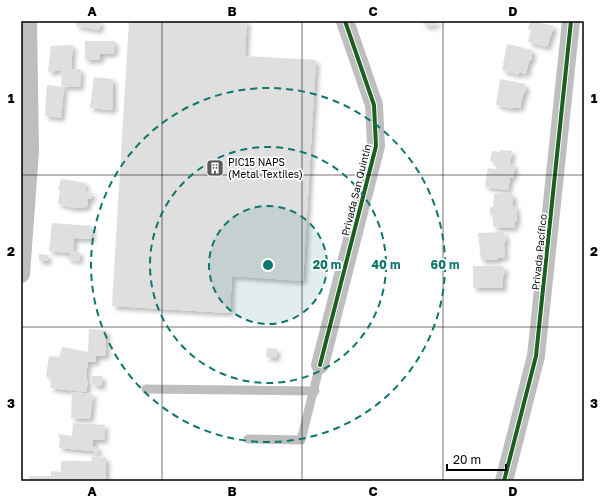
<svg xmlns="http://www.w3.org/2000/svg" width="605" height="502" font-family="'Golos Text',sans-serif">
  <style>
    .building { fill: #dfdfdf; filter: url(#shadow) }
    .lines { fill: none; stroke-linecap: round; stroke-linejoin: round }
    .service { stroke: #bebebe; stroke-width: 9 }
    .minor { stroke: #bebebe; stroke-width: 18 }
    .cycleway-casing { stroke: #fff; stroke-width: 6 }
    .cycleway { stroke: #1b5e20; stroke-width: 4 }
    .grid { fill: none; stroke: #000; stroke-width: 1; stroke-opacity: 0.55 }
    .ring { fill: none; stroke: #0f766e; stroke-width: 2; stroke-dasharray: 7 5 }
    .labels { text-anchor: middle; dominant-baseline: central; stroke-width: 3.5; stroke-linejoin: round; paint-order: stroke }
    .poi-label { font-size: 10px; fill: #000; stroke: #fff; text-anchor: start }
    .street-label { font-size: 10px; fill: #000; stroke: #fff }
    .centre { fill: #0f766e; stroke: #fff; stroke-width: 2 }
    .ring-label { font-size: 12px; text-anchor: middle; font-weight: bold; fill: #0f766e; stroke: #fff; stroke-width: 3.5; stroke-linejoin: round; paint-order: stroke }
    .neatline { fill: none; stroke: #000; stroke-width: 1.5 }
    .grid-label { font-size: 13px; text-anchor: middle; font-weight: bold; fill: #000 }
  </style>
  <defs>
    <filter id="shadow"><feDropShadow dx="3.5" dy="3.5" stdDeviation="2" flood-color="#0004"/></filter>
  </defs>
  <rect width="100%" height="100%" fill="#fff"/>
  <!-- building -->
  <g class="building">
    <path d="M76,21h25l-2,9 -23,-4z"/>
    <path d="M129,21h118l-2,35 71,4 -13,221 -71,-5 -2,37 -118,-7z"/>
    <path d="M420,21h19l-6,5h-6z"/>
    <path d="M530,21l24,5 -7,21 -19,-5 3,-12h-3z"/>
    <path d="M85,41h30l-1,12 -14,1v6h-15z"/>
    <path d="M507,44l25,6v9l-3,2 -3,13 -7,-2v3l-17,-5z"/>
    <path d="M73,45l-2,24h10l-1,18 -19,-1 1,-16 -14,2 3,-26z"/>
    <path d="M94,77l19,2v31l-23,-2z"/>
    <path d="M500,79l25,5 1,6 -3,5 -3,13 -7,-1v2l-17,-4z"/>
    <path d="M47,85l17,2 -3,31 -16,-2z"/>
    <path d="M500,150l12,1 -2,13 5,1 -2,13 -3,-1 -2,13 -23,-3 3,-19 9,1v-4l-3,-1v-3h-4l2,-10 8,1z"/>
    <path d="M61,179l25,4 -1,8 7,2v6h-4l-1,8 -13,1 -16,-4 2,-14h-2z"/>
    <path d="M494,194h19v12h3l1,16h-3l1,6 -22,-1v-12h-3v-8h3z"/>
    <path d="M52,223l40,3 -1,13 -17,-1 -1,13 7,1 -1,9 -12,-2 1,-3h2v-3l-21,-2z"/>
    <path d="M504,232l2,9 -2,2 1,14 -7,1v2h-17l-3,-27z"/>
    <path d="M39,254l9,1v6h-9z"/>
    <path d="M473,266h30l2,5 -2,6v11h-30z"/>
    <path d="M89,329l17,1v26h-10v6h-8l-2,12h1l-1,6 2,1 -2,11 -36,-4 2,-10 -6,-1 3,-21 10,1 3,-10 26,5z"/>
    <path d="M267,348l10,1 -1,9 -10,-1z"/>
    <path d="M92,376h10v10l-10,-1z"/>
    <path d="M72,392l21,2 -3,25 -19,-1z"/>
    <path d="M73,423l32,2 -1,15h-11v7h5v7l-5,-1v-2l-34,-3 1,-9 -2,-5 14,2z"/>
    <path d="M91,457h15v24h-77v-5h22v-5l10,1v-11h31z"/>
  </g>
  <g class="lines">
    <!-- service -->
    <g class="service">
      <path d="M146,389l169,2"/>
      <path d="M248,439l53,1 19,-75"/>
    </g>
    <!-- minor -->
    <g class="minor">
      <path d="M21,274l9,-123 -2,-130"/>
      <path d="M320,365l56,-219 -2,-41 -29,-84"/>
      <path d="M504,481l32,-125 35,-335"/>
    </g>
    <!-- cycleway casing -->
    <g class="cycleway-casing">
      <g id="cycleway">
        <path d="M320,365l56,-219 -2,-41 -29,-84"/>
        <path d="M504,481l32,-125 35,-335"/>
      </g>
    </g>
    <!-- cycleway -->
    <use href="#cycleway" class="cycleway"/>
  </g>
  <!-- grid -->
  <path class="grid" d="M162,21v460M302,21v460M443,21v460M21,175h563M21,327h563"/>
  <!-- distance rings -->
  <circle cx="268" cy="265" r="59" fill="#0f766e" fill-opacity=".12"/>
  <g class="ring">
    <circle cx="268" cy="265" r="59"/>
    <circle cx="268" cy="265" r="118"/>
    <circle cx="268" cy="265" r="177"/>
  </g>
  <!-- icons -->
  <defs>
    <g id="building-square" transform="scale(0.9)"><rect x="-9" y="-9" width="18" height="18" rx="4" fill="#595959" stroke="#fff"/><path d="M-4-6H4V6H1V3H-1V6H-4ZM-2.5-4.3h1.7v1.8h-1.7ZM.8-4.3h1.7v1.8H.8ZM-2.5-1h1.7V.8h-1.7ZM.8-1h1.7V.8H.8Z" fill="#fff"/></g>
  </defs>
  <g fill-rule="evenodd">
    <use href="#building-square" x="215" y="168"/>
  </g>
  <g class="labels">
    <!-- poi labels -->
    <g class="poi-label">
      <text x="228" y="162">PIC15 NAPS<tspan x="228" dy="12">(Metal Textiles)</tspan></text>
    </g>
    <!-- street labels -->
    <g class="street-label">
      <text transform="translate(356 190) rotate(-76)">Privada San Quintín</text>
      <text transform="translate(539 252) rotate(-84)">Privada Pacífico</text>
    </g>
  </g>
  <circle cx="268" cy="265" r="6" class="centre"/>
  <g class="ring-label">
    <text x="327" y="269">20 m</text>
    <text x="386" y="269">40 m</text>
    <text x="445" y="269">60 m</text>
  </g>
  <!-- border -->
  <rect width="605" height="502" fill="none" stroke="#ffffff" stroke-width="44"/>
  <!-- scale -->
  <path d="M447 464v6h59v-6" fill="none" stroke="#000000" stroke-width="2"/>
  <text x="453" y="464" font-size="12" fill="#000000" stroke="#ffffff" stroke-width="3" paint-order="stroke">20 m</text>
  <rect x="22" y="22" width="561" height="458" class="neatline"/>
  <g class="grid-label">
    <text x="92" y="16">A</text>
    <text x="232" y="16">B</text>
    <text x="373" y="16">C</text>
    <text x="513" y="16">D</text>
    <text x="11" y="103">1</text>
    <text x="594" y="103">1</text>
    <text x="11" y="256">2</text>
    <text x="594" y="256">2</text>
    <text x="11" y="408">3</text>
    <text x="594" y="408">3</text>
    <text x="92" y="496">A</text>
    <text x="232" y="496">B</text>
    <text x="373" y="496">C</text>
    <text x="513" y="496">D</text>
  </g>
</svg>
